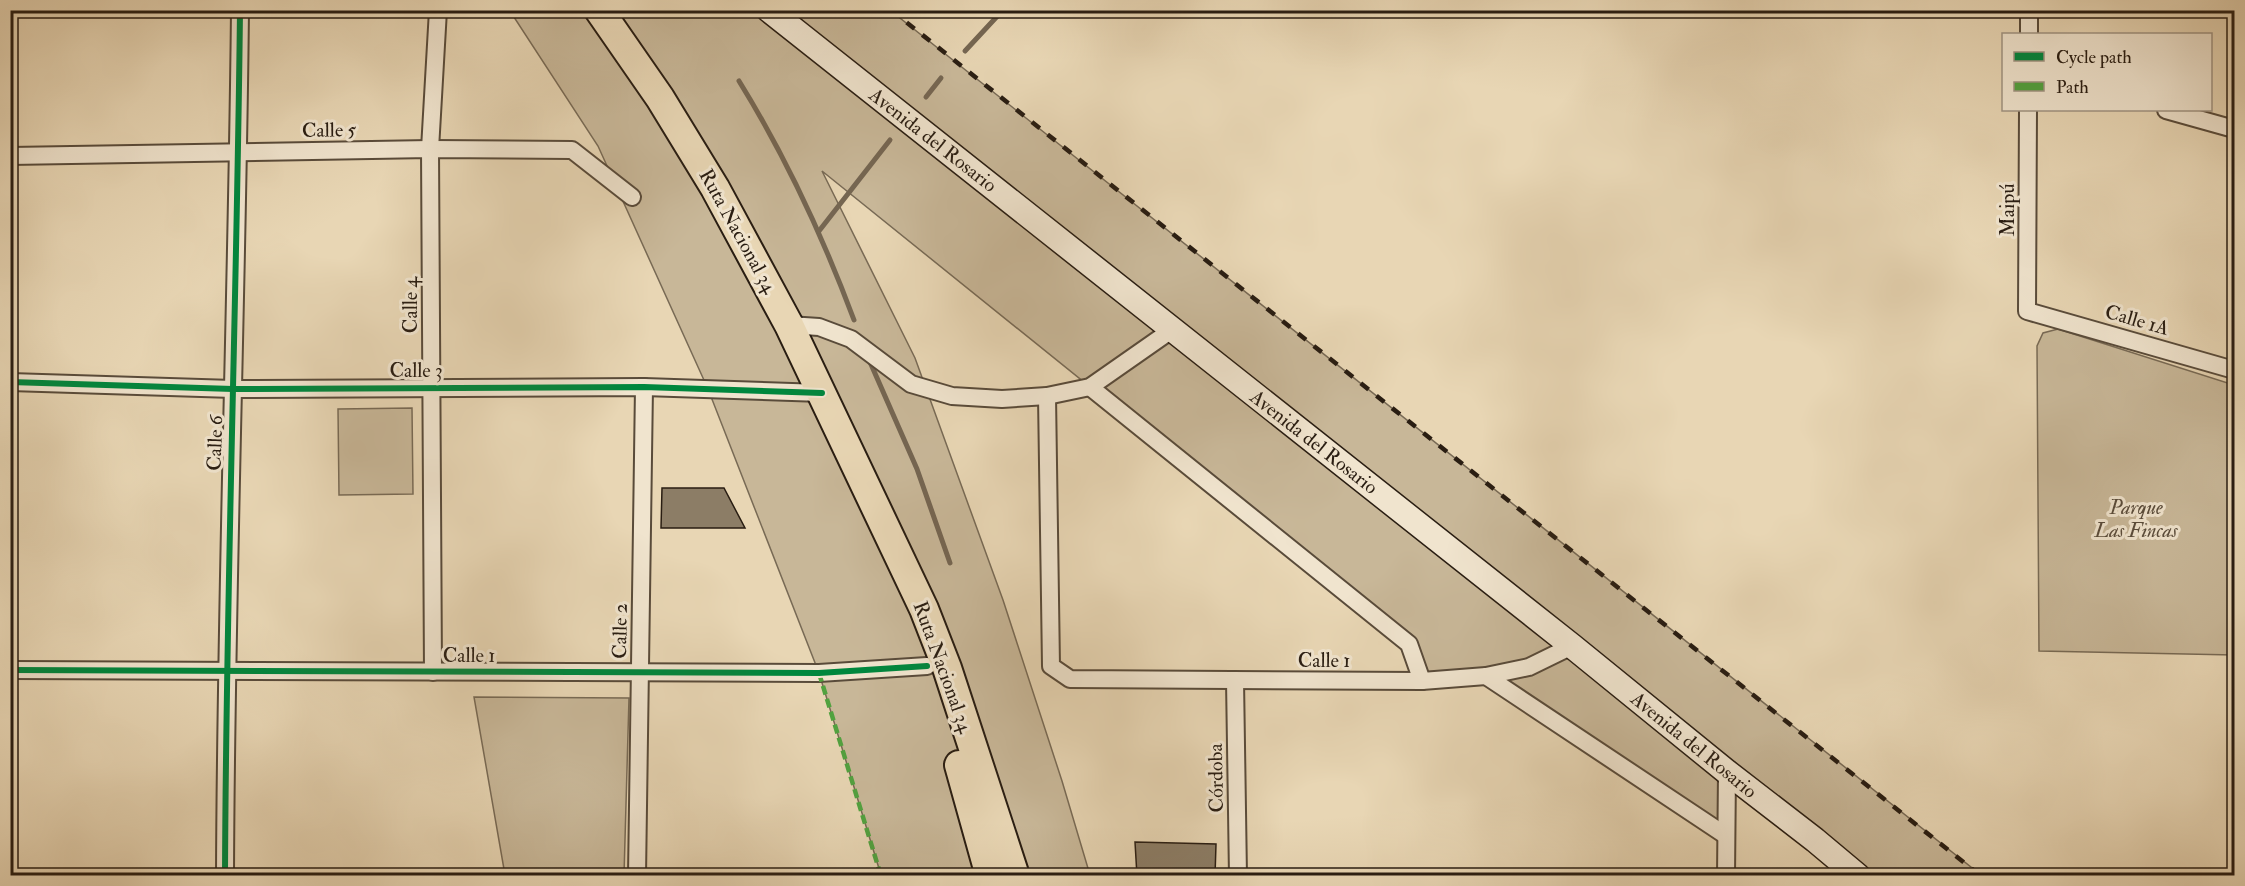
<svg xmlns="http://www.w3.org/2000/svg" width="2245" height="886" font-family="'IM FELL Double Pica',serif">
  <style>
    .green { fill: #c8b798; stroke: #786a55; stroke-width: 1.5 }
    .lines { fill: none; stroke-linecap: round; stroke-linejoin: round }
    .stream { stroke: #756652; stroke-width: 5 }
    .building { fill: #8c7d66; stroke: #291d12; stroke-width: 1.5 }
    .minor-casing { stroke: #594b3a; stroke-width: 20 }
    .secondary-casing { stroke: #291d12; stroke-width: 27 }
    .trunk-casing { stroke: #291d12; stroke-width: 32 }
    .minor { stroke: #f0e4ce; stroke-width: 16 }
    .secondary { stroke: #f0e4ce; stroke-width: 24 }
    .trunk { stroke: #e8d6b4; stroke-width: 28 }
    .rail { stroke: #291d12; stroke-width: 4.5; stroke-dasharray: 10 10; stroke-linecap: butt }
    .quiet { stroke: #51a23f; stroke-width: 4.5; stroke-dasharray: 9 4.5; stroke-linecap: butt }
    .cycleway-casing { stroke: #f0e4ce; stroke-width: 10 }
    .cycleway { stroke: #00873e; stroke-width: 6 }
    .labels { text-anchor: middle; dominant-baseline: central; stroke-width: 6; stroke-linejoin: round; paint-order: stroke }
    .street-label { font-size: 20px; fill: #291d12; stroke: #f0e4ce }
    .park-label { font-size: 20px; font-style: italic; fill: #594b3a; stroke: #f0e4ce }
  </style>
  <rect width="100%" height="100%" fill="#e8d6b4"/>
  <filter id="stains"><feTurbulence type="fractalNoise" baseFrequency=".00333" numOctaves="4"/><feColorMatrix values="0 0 0 0 .2 0 0 0 0 .09 0 0 0 0 .02 0 0 0 .5 -.17"/></filter>
  <radialGradient id="worn" r=".72"><stop offset=".6" stop-color="#630" stop-opacity="0"/><stop offset="1" stop-color="#630" stop-opacity=".3"/></radialGradient>
  <!-- green -->
  <g class="green">
    <path d="M510,11h381l1090,864h-123l-131,-102 -2,62 -239,-158 -64,4 -13,-37 -587,-473 93,187 88,242 59,181 28,94h-209l-62,-202 -111,-284 -110,-243z"/>
    <path d="M2058,329l176,56v270l-195,-4 -2,-305 6,-13z"/>
    <path d="M412,408l1,86 -74,1 -1,-86z"/>
    <path d="M474,697l155,1 -5,177h-119z"/>
  </g>
  <g class="lines">
    <!-- stream -->
    <g class="stream">
      <path d="M965,51l38,-41"/>
      <path d="M739,81c47,76 84,156 115,239"/>
      <path d="M926,97l15,-19"/>
      <path d="M819,231l71,-91"/>
      <path d="M870,362l47,107 33,94"/>
    </g>
  </g>
  <!-- building -->
  <g class="building">
    <path d="M662,488h62l21,40h-84z"/>
    <path d="M1135,842l81,2 -1,32h-78z"/>
  </g>
  <g class="lines">
    <!-- minor casing -->
    <g class="minor-casing">
      <g id="minor">
        <path d="M2029,34v-24"/>
        <path d="M2028,110l-1,201 207,59"/>
        <path d="M2166,110l68,19"/>
        <path d="M10,156l420,-7 142,1 60,47"/>
        <path d="M789,325l30,2 32,12 60,45 41,12 50,3 45,-3 43,-9 83,-58"/>
        <path d="M10,382l223,7 411,-2 178,6"/>
        <path d="M1090,387l319,257 13,37"/>
        <path d="M1047,396l4,270 19,13 352,2 64,-5 43,-9 43,-21"/>
        <path d="M10,670l809,3 108,-7"/>
        <path d="M433,672l-3,-523 8,-139"/>
        <path d="M1486,676l239,159"/>
        <path d="M1235,680l3,196"/>
        <path d="M225,876c1,-289 12,-577 15,-866"/>
        <path d="M637,876l7,-489"/>
        <path d="M1726,876l1,-104"/>
      </g>
    </g>
    <!-- secondary casing -->
    <g class="secondary-casing">
      <path id="secondary" d="M769,10l803,636 155,126 88,68 43,36"/>
    </g>
    <!-- trunk casing -->
    <g class="trunk-casing">
      <g id="trunk">
        <path d="M599,10l61,88 55,90 74,137 135,284 23,59 68,208"/>
        <path d="M959,765l31,111"/>
      </g>
    </g>
    <!-- minor -->
    <use href="#minor" class="minor"/>
    <!-- secondary -->
    <use href="#secondary" class="secondary"/>
    <!-- trunk -->
    <use href="#trunk" class="trunk"/>
    <!-- rail -->
    <path class="rail" d="M891,10l1090,866"/>
    <!-- quiet -->
    <path class="quiet" d="M819,673l62,203"/>
    <!-- cycleway casing -->
    <g class="cycleway-casing">
      <g id="cycleway">
        <path d="M10,382l223,7 411,-2 178,6"/>
        <path d="M10,670l809,3 108,-7"/>
        <path d="M225,876c1,-289 12,-577 15,-866"/>
      </g>
    </g>
    <!-- cycleway -->
    <use href="#cycleway" class="cycleway"/>
  </g>
  <g class="labels">
    <!-- street labels -->
    <g class="street-label">
      <text transform="translate(329 130) rotate(-1)">Calle 5</text>
      <text transform="translate(933 140) rotate(38)">Avenida del Rosario</text>
      <text transform="translate(2007 210) rotate(-90)">Maipú</text>
      <text transform="translate(738 231) rotate(61)">Ruta Nacional 34</text>
      <text transform="translate(410 305) rotate(-90)">Calle 4</text>
      <text transform="translate(2137 320) rotate(16)">Calle 1A</text>
      <text x="416" y="370">Calle 3</text>
      <text transform="translate(1314 442) rotate(38)">Avenida del Rosario</text>
      <text transform="translate(215 443) rotate(-88)">Calle 6</text>
      <text transform="translate(620 631) rotate(-89)">Calle 2</text>
      <text x="469" y="655">Calle 1</text>
      <text x="1324" y="660">Calle 1</text>
      <text transform="translate(943 667) rotate(70)">Ruta Nacional 34</text>
      <text transform="translate(1694 745) rotate(39)">Avenida del Rosario</text>
      <text transform="translate(1216 778) rotate(-91)">Córdoba</text>
    </g>
    <!-- park labels -->
    <g class="park-label">
      <text x="2136" y="507">Parque<tspan x="2136" dy="23">Las Fincas</tspan></text>
    </g>
  </g>
  <!-- margin -->
  <rect width="2245" height="886" fill="none" stroke="#e8d6b4" stroke-width="36"/>
  <rect x="12" y="12" width="2221" height="862" fill="none" stroke="#291d12" stroke-width="3"/>
  <rect x="18" y="18" width="2209" height="850" fill="none" stroke="#291d12" stroke-width="1.5"/>
  <!-- legend -->
  <rect x="2002" y="33" width="210" height="78" fill="#f0e4ce" stroke="#a09483" stroke-width="1.5"/>
  <rect x="2014" y="52" width="30" height="9" fill="#00873e" stroke="#a09483" stroke-width="1.5"/>
  <text x="2056" y="63" font-size="18" fill="#291d12">Cycle path</text>
  <rect x="2014" y="82" width="30" height="9" fill="#51a23f" stroke="#a09483" stroke-width="1.5"/>
  <text x="2056" y="93" font-size="18" fill="#291d12">Path</text>
  <rect width="100%" height="100%" filter="url(#stains)"/>
  <rect width="100%" height="100%" fill="url(#worn)"/>
</svg>
